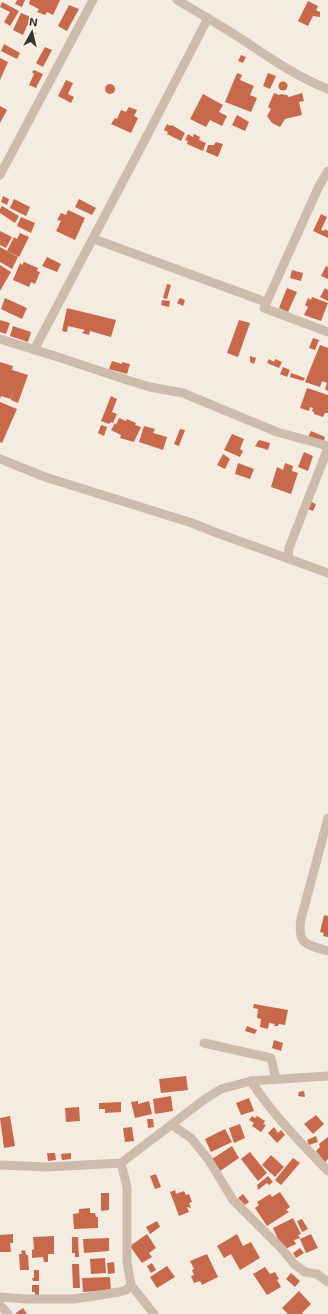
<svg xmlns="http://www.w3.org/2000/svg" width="328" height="1314" font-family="Inter,sans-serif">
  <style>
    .building { fill: #c8694b }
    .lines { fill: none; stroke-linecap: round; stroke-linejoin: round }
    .minor { stroke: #cdbbac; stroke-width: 9 }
  </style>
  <rect width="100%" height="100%" fill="#f4ebe1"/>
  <!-- building -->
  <g class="building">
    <path d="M17,0h8l-3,7 -7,-3z"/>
    <path d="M30,0h30l-7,15 -6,-3 -2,3 -8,-3 2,-3 -10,-5z"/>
    <path d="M308,1l10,5 -2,4 4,2v5l-7,-1 -5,10 -10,-5z"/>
    <path d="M2,2l17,9 -9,15 -6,-4 6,-10 -10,-5z"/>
    <path d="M69,5l10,4 -12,22 -9,-5z"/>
    <path d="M21,13l10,4 -8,18 -10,-5z"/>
    <path d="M31,31l5,2 -2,5 -5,-1z"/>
    <path d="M4,44l16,9 -3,6 -16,-8z"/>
    <path d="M45,47l7,3 -9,17 -7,-4z"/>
    <path d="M241,55l5,2 -3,6 -5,-2z"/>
    <path d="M0,58l8,4 -8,18z"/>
    <path d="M34,70l9,4 -7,14 -7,-3 5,-11 -2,-2z"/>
    <path d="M237,73l5,2 -2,5 14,6 -4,9 7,3 -6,14 -26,-10z"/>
    <path d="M268,73l8,3 -6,13 -7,-3z"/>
    <path d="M66,80l7,3 -5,11 6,3 -3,6 -13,-7z"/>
    <circle cx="283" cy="86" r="4.5"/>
    <circle cx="110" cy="89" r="5"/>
    <path d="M274,93l5,2 2,-1 6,1 2,2 13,-4 2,8 -5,1 3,13 -17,4 -5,8 -8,-4 -5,-7 4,-7 -3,-2z"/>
    <path d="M203,94l20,11 -4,7 8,4 -5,10 -12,-6 -4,7 -16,-8z"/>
    <path d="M0,106l7,4 -7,13z"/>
    <path d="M129,107l8,3 -3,6 4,2 -7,15 -20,-9 4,-6 2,1 4,-9 5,2z"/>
    <path d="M237,115l12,7 -4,9 -13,-6z"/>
    <path d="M167,124l4,2 1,-1 13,8 -4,8 -14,-7 1,-2 -4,-2z"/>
    <path d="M188,134l5,3 1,-3 6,3 -1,3 7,3 -3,8 -16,-7 1,-3 -3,-1z"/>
    <path d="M216,142l7,2 -5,13 -12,-5 2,-7h6z"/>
    <path d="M3,196l6,3 -2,6 -6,-3z"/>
    <path d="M14,199l16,8 -4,9 -16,-8z"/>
    <path d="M79,199l17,9 -4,7 -17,-8z"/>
    <path d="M2,206l17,10 -4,7 -15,-10v-4z"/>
    <path d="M68,210l17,8 -10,22 -19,-9 5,-10 -4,-1 4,-7 5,2z"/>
    <path d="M321,214l6,3 -6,13 3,1 1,-2 3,2v7l-15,-7z"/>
    <path d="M21,217l14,6 -4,10 -14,-7z"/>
    <path d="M0,231l12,6 -6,11 -6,-3z"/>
    <path d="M20,233l9,4 -10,20 -12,-6 7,-14 3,2z"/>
    <path d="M0,247l18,10 -6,12 -12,-7z"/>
    <path d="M47,257l14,7 -4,8 -15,-6z"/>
    <path d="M24,262l14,6 -1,3 3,1 -5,12 -4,-2 -2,5 -16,-7 7,-17 2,2z"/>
    <path d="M0,265l11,7 -11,19z"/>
    <path d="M326,266l2,1v12l-7,-3z"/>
    <path d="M292,270l11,3 -2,8 -11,-3z"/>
    <path d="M167,284l4,1 -4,14 -4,-1z"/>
    <path d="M287,288l10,4 -9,20 -9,-4z"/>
    <path d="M325,288l3,2v11l-8,-4z"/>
    <path d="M312,297l16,6 -7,18 -17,-6 4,-8 -3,-2 3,-7 3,2z"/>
    <path d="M5,298l22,10 -5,11 -21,-10z"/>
    <path d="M180,298l5,2 -2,6 -6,-3z"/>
    <path d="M162,300l8,1 -1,6 -8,-2z"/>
    <path d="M67,308l49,12 -5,17 -21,-6 -1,4 -7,-2 3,-3 -17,-4 -1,6 -5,-1z"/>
    <path d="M0,320l10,3 -4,11 -6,-2z"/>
    <path d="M239,320l11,3 -12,34 -11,-4z"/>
    <path d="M13,326l18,6 -3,10 -18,-6z"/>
    <path d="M313,338l6,2 -4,10 -6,-2z"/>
    <path d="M320,345l8,3v43l-3,-2 2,-6 -5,-2 -2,6 -15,-5z"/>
    <path d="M250,356l6,2 -2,6 -4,-2z"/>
    <path d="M269,359l5,3 1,-3 7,3 -3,6 -12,-5z"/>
    <path d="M112,361l10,3v-2l8,2 -3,10 -18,-5z"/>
    <path d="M0,362l13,4 -1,4 16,5 -10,28 -7,-3 3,-12 -3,11 -10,-3 -1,3z"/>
    <path d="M283,367l7,3 -3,7 -7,-3z"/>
    <path d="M291,373l14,5 -2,3 -13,-4z"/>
    <path d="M307,388l21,7v18h-3l-2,4 -9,-3v-2l-2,-1 1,-3 -3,-1 -1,4 -9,-3z"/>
    <path d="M111,396l6,3 -5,13 5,2 -4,9 -2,-1 -2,2 -8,-3z"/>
    <path d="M0,402l17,7 -15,34 -2,-1z"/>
    <path d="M119,418l7,3 1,-2 9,4 -1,2 6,2 -7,15 -14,-4 1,-3 -10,-5 4,-7 1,2z"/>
    <path d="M101,425l6,2 -3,9 -6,-3z"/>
    <path d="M144,426l11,3 -2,4 14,4 -4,13 -24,-8z"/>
    <path d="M180,429l5,1 -6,16 -5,-2z"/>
    <path d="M311,431l14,6 -2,6 -15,-6z"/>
    <path d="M232,434l12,5 -4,10 3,2 -3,6 -16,-7z"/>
    <path d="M259,440l11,3 -2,7 -13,-4z"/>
    <path d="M304,452l9,4 -5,15 -10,-4z"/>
    <path d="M223,454l7,5 -5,10 -8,-4z"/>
    <path d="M238,463l16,6 -4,10 -15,-5z"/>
    <path d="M285,463l8,3 -1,5 6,2 -7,21 -20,-7 6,-20 6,3z"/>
    <path d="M311,502l5,2 -3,7 -5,-2z"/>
    <path d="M324,915l4,1v21l-5,-1 1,-3 -4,-1z"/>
    <path d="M254,1004l34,6 -3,15 -6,-1 -1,2h-4l1,-2 -6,-1 -1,6 -8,-2 1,-8 -4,-1 1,-9 -5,-1z"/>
    <path d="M247,1026l10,4 -2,4 -10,-3z"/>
    <path d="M274,1040l9,3 -2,8 -9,-3z"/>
    <path d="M186,1076l2,14 -27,3 -2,-14z"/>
    <path d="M304,1091l1,6 -7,-1 1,-4z"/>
    <path d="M171,1096l2,15 -18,3 -2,-15z"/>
    <path d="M249,1098l5,13 -13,4 -5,-12z"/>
    <path d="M138,1101v3l11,-3 3,13 -17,4 -4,-16z"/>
    <path d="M121,1102v10l-16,1v-4h-6v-6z"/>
    <path d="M79,1107l1,14 -14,1 -1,-14z"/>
    <path d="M316,1115l8,9 -11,10 -9,-10z"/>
    <path d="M10,1116l5,30 -11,2 -4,-30z"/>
    <path d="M252,1116l3,2 2,-2 8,5 -2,3 3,1 -5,7 -9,-6 2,-3 -5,-3z"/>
    <path d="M147,1119h6l1,8 -6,1z"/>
    <path d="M240,1124l5,14 -11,5 -5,-15z"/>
    <path d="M132,1127l2,14 -9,1 -2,-14z"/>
    <path d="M274,1127l4,6 3,-3 4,5 -8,8 -9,-10z"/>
    <path d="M225,1129l7,13 -21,10 -6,-13z"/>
    <path d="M316,1136l2,6 -9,3 -2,-5z"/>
    <path d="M328,1137v22l-3,3 -9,-11 4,-4 -1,-3z"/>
    <path d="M232,1146l7,12 -19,13 -8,-12z"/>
    <path d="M250,1152l17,21 -9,8 -17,-22z"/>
    <path d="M47,1153h8l1,7 -8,1z"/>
    <path d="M71,1153v6l-9,1 -1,-6z"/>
    <path d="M271,1155l13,12 -9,10 -13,-12z"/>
    <path d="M293,1158l7,5 -19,22 -6,-5z"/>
    <path d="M156,1174l5,13 -6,2 -5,-13z"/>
    <path d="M268,1176l5,6 -4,3 -2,-2 -9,7 -1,-5z"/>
    <path d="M175,1190l1,4 8,-3 2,4 3,-1 3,8 -3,1 2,5 -4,-1 2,5 -10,4 -9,-24z"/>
    <path d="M280,1192l10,15 -4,3 3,2 -22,14 -12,-18 4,-3 -2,-3 13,-8 2,3z"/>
    <path d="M101,1193h8v17l-8,1z"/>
    <path d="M243,1194l6,8 -4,3 -7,-7z"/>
    <path d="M90,1208v5h5l1,4h2v11l-24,1 -1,-15 6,-1v-4z"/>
    <path d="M293,1218l8,16 -3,1 2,3 -6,2 2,4 -13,6 -10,-22z"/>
    <path d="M302,1219l6,10 -6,3 -5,-11z"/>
    <path d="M157,1221l3,6 -10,7 -4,-7z"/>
    <path d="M13,1234v9h-3l1,9h-11v-17z"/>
    <path d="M147,1234l9,14 -7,5 3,4 -10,6 -12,-17z"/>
    <path d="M237,1234l6,12 8,-4 9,16 -20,12 -9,-16 -7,4 -7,-12z"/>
    <path d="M311,1234l7,14 -12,5 -6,-14z"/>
    <path d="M54,1236v18h-6v8h-4l-1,-5 -11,1v-8l2,-1 -1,-12z"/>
    <path d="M72,1237h6l1,20h-4v-4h-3z"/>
    <path d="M109,1238v13l-25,2 -1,-14z"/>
    <path d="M300,1248l4,5 -8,5 -3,-5z"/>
    <path d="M25,1250l1,5h2l1,15h-9l-1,-16h3l-1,-3z"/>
    <path d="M207,1254l11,23 -16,8 -2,-4 -6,2 -3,-7 3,-1 -2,-5 2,-1 -4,-8z"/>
    <path d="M105,1258l1,15 -15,1 -1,-15z"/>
    <path d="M114,1262l1,11 -7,1 -1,-11z"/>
    <path d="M152,1263l4,7 -5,3 -4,-7z"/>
    <path d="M72,1264h7l1,24h-7z"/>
    <path d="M167,1266l8,11 -18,11 -7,-11z"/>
    <path d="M265,1267l5,7 5,-2 4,7 -2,1 4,7 -14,8 -14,-21z"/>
    <path d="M34,1270h5v11h-6l-1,-3h2z"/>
    <path d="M291,1273l9,8 -5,6 -9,-8z"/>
    <path d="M110,1277l1,13 -28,2 -1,-14z"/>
    <path d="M32,1285h7v10h-4v-3h-3z"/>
    <path d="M299,1291l12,13 -9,9 1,1h-15l-6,-6z"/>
    <path d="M23,1308l4,6h-11v-1z"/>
  </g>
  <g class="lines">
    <!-- minor -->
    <g class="minor">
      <path d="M177,0c22,13 45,26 66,40 27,18 54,37 85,49"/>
      <path d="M328,171l-9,15 -55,122 64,24"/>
      <path d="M0,175l93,-175"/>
      <path d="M94,239l172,63"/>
      <path d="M0,339l61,19 66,22 23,7 33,6 94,39 51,14"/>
      <path d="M34,350l115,-218 59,-114"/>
      <path d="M0,459l45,18 147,46 25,10 111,40"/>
      <path d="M288,558l1,-10 39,-100"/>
      <path d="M328,818l-27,101c-4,25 5,26 27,32"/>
      <path d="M204,1043l67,15 5,21"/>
      <path d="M251,1081c21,33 50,62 77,90"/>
      <path d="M172,1125l19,13 17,21 25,41 49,49 12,15 11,8 12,2 11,8"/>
      <path d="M121,1163l6,24v75l4,23 23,29"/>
      <path d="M0,1165l47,2 74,-4 84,-64 16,-10 30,-8 77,-5"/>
      <path d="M0,1297l27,2h47l45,-7 7,-2 5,-5"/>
      <path d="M0,1305l8,9"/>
    </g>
  </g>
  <!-- north arrow -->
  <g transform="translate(32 32) rotate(8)" stroke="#fbf5ee" stroke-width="3" paint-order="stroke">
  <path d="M0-3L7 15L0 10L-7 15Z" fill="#3b302b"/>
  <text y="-6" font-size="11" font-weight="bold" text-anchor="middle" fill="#3b302b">N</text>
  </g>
</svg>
